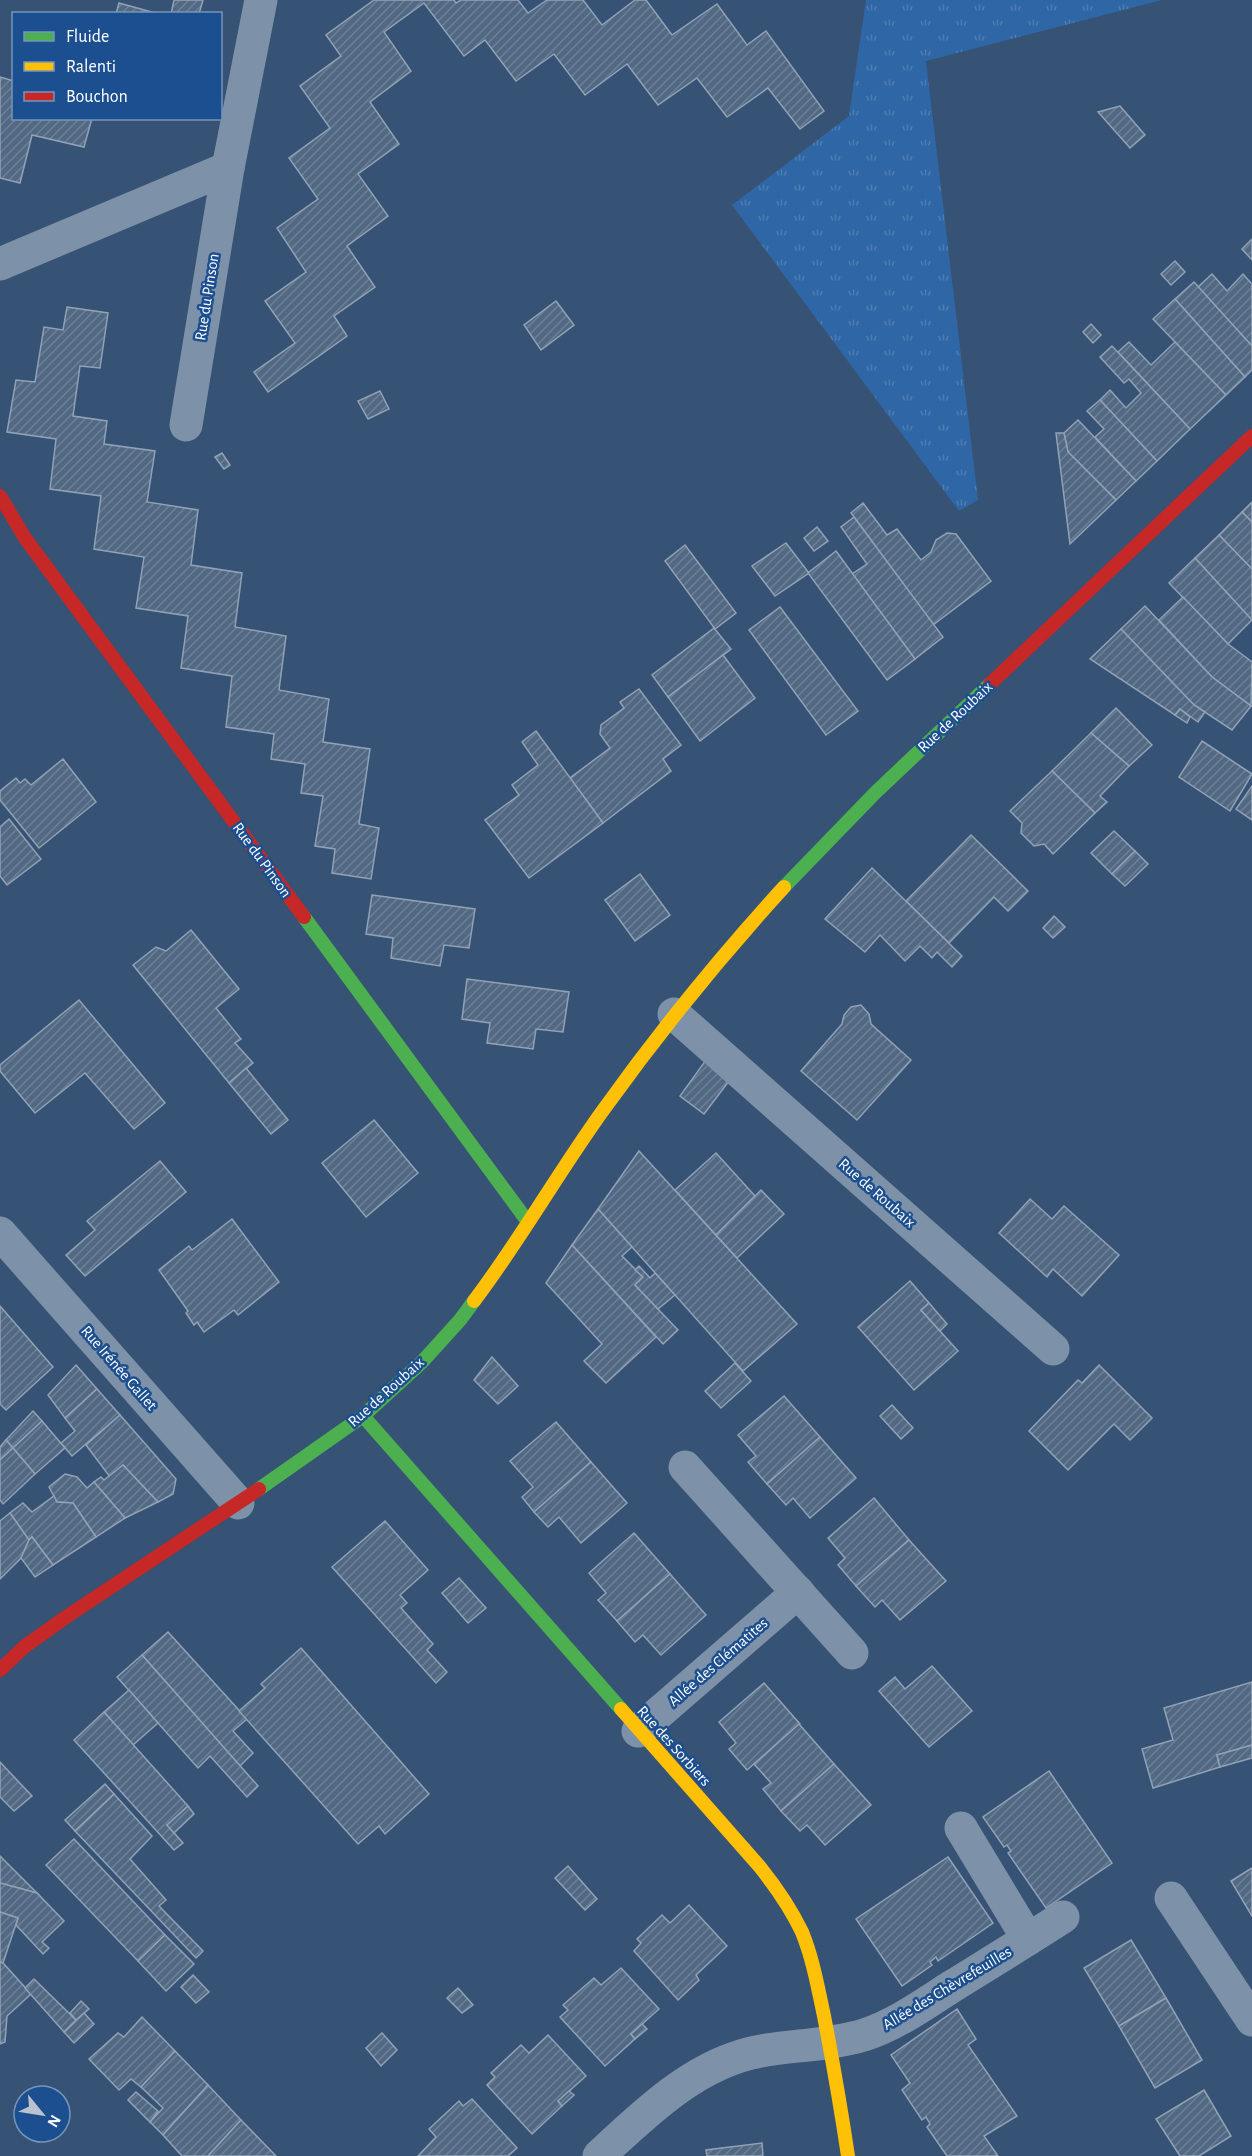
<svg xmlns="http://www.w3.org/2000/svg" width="1252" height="2156" font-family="'Alegreya Sans',sans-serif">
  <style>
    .park { fill: url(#park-tufts) }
    .building { fill: url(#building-hatch); stroke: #92a2b6; stroke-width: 1.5 }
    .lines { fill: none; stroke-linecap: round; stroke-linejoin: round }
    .street { stroke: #7d92a8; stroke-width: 33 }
    .fast { stroke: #4caf50; stroke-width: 14 }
    .slow { stroke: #ffc107; stroke-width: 14 }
    .jam { stroke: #c62828; stroke-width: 14 }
    .labels { text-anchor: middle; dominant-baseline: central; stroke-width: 5; stroke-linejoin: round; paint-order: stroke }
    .street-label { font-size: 16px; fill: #fff; stroke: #1b4f8f }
  </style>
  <defs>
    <pattern id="park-tufts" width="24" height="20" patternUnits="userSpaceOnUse" patternTransform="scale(1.5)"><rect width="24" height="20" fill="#2f66a5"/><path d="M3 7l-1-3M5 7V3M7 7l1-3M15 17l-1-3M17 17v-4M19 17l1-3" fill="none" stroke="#4e7db2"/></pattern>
    <pattern id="building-hatch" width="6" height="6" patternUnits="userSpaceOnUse" patternTransform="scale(1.5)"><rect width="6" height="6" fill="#526984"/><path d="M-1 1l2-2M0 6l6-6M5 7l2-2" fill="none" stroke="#6c8096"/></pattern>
  </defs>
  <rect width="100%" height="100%" fill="#365274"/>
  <!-- park -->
  <path class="park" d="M866,0h296l-236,61 52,439 -19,11 -227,-306 117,-89z"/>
  <!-- building -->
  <g class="building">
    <path d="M174,0h29l-4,14h-28z"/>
    <path d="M374,0h80l2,3 5,-3h57l10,13 19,-13h36l19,25 33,-25h11l26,35 45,-31 30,41 19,-14 58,80 -24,18 -32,-41 -41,29 -30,-39 -39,27 -31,-41 -42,31 -31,-41 -38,27 -31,-41 -21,16 -40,-53 -40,29 27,39 -41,31 29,42 -41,30 30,42 -41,30 28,41 -41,29 13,20 -79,56 -14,-20 41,-29 -30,-42 41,-29 -29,-44 41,-29 -29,-41 41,-30 -30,-42 41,-30 -15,-21z"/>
    <path d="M119,3l40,11h-43z"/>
    <path d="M0,77l14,4v37h78l-8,29 -52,-12 -12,48 -20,-5z"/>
    <path d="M1120,106l25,29 -15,13 -32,-36z"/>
    <path d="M1252,239v21l-10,-11z"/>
    <path d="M1175,261l10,11 -14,13 -10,-11z"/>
    <path d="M1212,274l15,17 16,-17 9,10v62l-54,-59z"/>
    <path d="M1194,282l58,64v24l-7,7 -70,-78z"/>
    <path d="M1175,299l70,78 -19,18 -73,-76z"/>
    <path d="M556,301l18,24 -33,25 -17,-25z"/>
    <path d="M67,307l41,6 -8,55 -20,-2 -7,50 34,5 -3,23 51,7 -8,51 51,8 -7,55 51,8 -7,54 51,9 -7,54 50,9 -6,43 47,7 -11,75 20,4 -8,51 -39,-6 3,-24 -20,-3 8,-50 -22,-3 4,-29 -34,-5 3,-25 -48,-7 6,-51 -51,-8 7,-52 -52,-8 8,-51 -50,-8 7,-53 -51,-7 6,-50 -49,-7 9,-52 19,2 9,-55 19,3z"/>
    <path d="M1091,324l10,11 -8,8 -10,-11z"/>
    <path d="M1129,342l22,23 24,-23 51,53 -36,34 -72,-77z"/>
    <path d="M1112,346l78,83 -33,32 -57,-61 10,-10 16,18 15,-15 -12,-14 -5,4 -24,-26z"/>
    <path d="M380,391l9,18 -21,10 -10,-18z"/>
    <path d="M1100,400l57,61 -21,20 -41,-44 9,-8 -17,-18z"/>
    <path d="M1078,420l58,61 -20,19 -48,-48 -4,-19z"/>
    <path d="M1056,433h8l4,19 48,48 -46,44z"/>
    <path d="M222,453l8,12 -6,4 -9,-12z"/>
    <path d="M1252,502v20l-10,-10z"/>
    <path d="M863,503l24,32 10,-6 24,31 10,-8 5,-12 11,-7 9,1 35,47 -58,44 -82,-112z"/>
    <path d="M1242,512l10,10v47l-33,-34z"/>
    <path d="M854,517l89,120 -28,22 -63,-85 15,-10 -26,-37z"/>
    <path d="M817,527l11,14 -14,10 -10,-13z"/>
    <path d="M1219,535l33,34v51l-57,-62z"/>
    <path d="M786,543l23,30 -34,23 -23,-30z"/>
    <path d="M685,545l51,68 -21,16 -50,-68z"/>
    <path d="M836,551l79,108 -28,21 -79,-107z"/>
    <path d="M1195,558l57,62 -24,24 -59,-61z"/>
    <path d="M1183,597l45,47 24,18 -1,44 -39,-29 -53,-57z"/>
    <path d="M1145,606l67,71 39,29 -19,24 -38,-25 -73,-76z"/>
    <path d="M780,607l78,104 -32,24 -77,-105z"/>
    <path d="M714,628l17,21 -63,48 -16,-22z"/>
    <path d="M1121,629l73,76 11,7 -7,10 -18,-13 -5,6 -85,-56z"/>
    <path d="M723,655l32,43 -55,43 -32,-44z"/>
    <path d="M639,689l42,56 -18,14 8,12 -68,52 -33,-45 40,-30 -10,-14 1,-9 23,-17 -4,-6z"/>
    <path d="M1116,708l36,37 -23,21 -38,-33z"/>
    <path d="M1180,709l10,8 -3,6 -12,-8z"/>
    <path d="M536,731l67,92 -74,55 -44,-58 34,-25 -7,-10 26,-20 -16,-23z"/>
    <path d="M1091,733l38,33 -29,30 7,6 -12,11 -43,-42z"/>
    <path d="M1202,741l50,33 -22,37 -51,-34z"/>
    <path d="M63,759l33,43 -57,46 -39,-48v-9l16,-13 4,5 5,-4 6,6z"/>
    <path d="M1052,771l43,42 -42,41 -9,-10 -10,2 -13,-13 1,-10 -12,-12z"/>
    <path d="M1252,786v34l-16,-11z"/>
    <path d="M9,819l32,40 -34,26 -7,-9v-49z"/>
    <path d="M1114,831l21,20 -23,23 -21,-21z"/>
    <path d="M971,835l57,56 -20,20 -14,-14 -45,46 -43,-42z"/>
    <path d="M1135,851l13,13 -23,22 -13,-12z"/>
    <path d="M872,868l90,88 -10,11 -15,-15 -5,6 -12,-12 -15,15 -25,-26 -15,17 -40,-33z"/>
    <path d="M640,874l30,41 -35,26 -30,-41z"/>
    <path d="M372,895l103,14 -6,39 -25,-3 -4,21 -49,-8 2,-20 -27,-4z"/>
    <path d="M1054,916l11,11 -12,11 -10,-10z"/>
    <path d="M191,930l48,59 -23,19 25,31 -6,4 18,20 -24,20 -96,-118 23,-18 10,4z"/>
    <path d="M467,979l102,13 -6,40 -27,-3 -3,20 -46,-6 3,-20 -28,-4z"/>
    <path d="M79,1000l86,103 -31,26 -49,-56 -50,40 -35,-42v-6z"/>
    <path d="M861,1005l8,9 2,10 40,36 -54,60 -56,-49 41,-47 2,-9 7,-8z"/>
    <path d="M706,1060l23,21 -25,33 -24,-18z"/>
    <path d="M246,1068l42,52 -17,14 -42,-51z"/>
    <path d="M374,1120l44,53 -52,44 -44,-54z"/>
    <path d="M639,1151l158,173 -54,47 -145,-162z"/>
    <path d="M716,1153l39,43 -39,39 -41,-45z"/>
    <path d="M160,1161l26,31 -101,84 -19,-21 29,-25 -8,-9z"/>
    <path d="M761,1190l23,24 -47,44 -21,-23z"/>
    <path d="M1030,1199l22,20 12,-13 55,49 -37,41 -29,-27 -6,8 -48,-44z"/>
    <path d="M598,1209l34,38 -10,9 21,21 -8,8 43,45 -15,14 -91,-99z"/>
    <path d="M232,1219l47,63 -41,33 -4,-5 -30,22 -7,-10 -3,3 -8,-12 2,-2 -29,-41 30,-24 3,4z"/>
    <path d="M572,1245l84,92 -50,46 -22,-22 18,-17 -56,-61z"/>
    <path d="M639,1266l11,12 5,-5 20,22 -17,14 -23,-24 8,-8 -8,-7z"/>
    <path d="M910,1281l19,22 -8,7 37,41 -44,39 -56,-63z"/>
    <path d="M929,1303l18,21 -7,7 -19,-21z"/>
    <path d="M0,1306l53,61 -47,43 -6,-6z"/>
    <path d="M492,1357l26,29 -20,18 -24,-24z"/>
    <path d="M735,1363l16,18 -30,27 -16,-17z"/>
    <path d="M76,1365l21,24 -32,29 -17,-23z"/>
    <path d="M1099,1365l53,53 -22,22 -16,-16 -46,46 -39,-39 49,-51 4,3z"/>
    <path d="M97,1389l23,26 -48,41 -11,-13 14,-12 -10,-13z"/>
    <path d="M784,1396l36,41 -53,47 -19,-22 8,-6 -18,-21z"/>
    <path d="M892,1405l21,23 -12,11 -21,-23z"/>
    <path d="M33,1411l9,10 -29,27 -7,-8z"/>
    <path d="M120,1415l56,64 -3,15 -15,8 -35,-37 -13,12 -24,-32z"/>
    <path d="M42,1421l23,27 -30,26 -22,-26z"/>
    <path d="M556,1422l35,40 -57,50 -12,-15 11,-10 -23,-26z"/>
    <path d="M820,1437l36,41 -46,40 -17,-20 -7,7 -19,-21z"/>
    <path d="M6,1440l7,8 -13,12v-13z"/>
    <path d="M13,1448l22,26 -32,30 -3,-4v-40z"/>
    <path d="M591,1462l36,41 -46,40 -22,-26 -11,10 -14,-15z"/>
    <path d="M123,1465l35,37 -33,16 -31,-36 7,-5 3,3z"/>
    <path d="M65,1474l12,3 10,11 7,-6 31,36 -29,19 -23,-34 -16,-1 -8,-15z"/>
    <path d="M54,1496l3,6 16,1 23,34 -43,28 -21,-28 -3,3 -19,-27 13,-10 9,9z"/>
    <path d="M874,1498l35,42 -53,46 -18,-21 7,-7 -17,-20z"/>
    <path d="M10,1513l19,27 -8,18 -21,21v-58z"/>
    <path d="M385,1521l43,49 -28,25 7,8 -6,5 32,36 -6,6 20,22 -11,11 -104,-116z"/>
    <path d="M634,1533l36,41 -53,47 -19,-21 8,-7 -17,-20z"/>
    <path d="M32,1537l21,28 -18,12 -14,-19 8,-18z"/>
    <path d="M909,1540l37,41 -46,39 -18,-20 -7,7 -19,-21z"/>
    <path d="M670,1574l36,41 -45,40 -18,-20 -8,7 -18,-21z"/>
    <path d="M459,1578l27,30 -18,15 -26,-30z"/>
    <path d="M168,1632l79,87 -14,12 20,22 -13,13 -98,-111z"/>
    <path d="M301,1648l128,146 -44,40 -6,-8 -21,18 -119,-133 26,-23 -4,-4z"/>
    <path d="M142,1655l116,131 -11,11 -37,-41 -12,12 -81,-91z"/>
    <path d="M932,1666l40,45 -43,36 -50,-56 16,-14 10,12z"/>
    <path d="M1252,1682v63l-35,10 3,12 -67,21 -11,-39 31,-9 -9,-32z"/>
    <path d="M764,1683l36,41 -53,46 -18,-21 7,-6 -17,-21z"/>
    <path d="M129,1690l29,33 -25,22 -29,-33z"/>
    <path d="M104,1712l84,94 -21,19 16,18 -9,7 -100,-110z"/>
    <path d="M799,1724l35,40 -53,47 -18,-22 8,-6 -17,-19z"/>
    <path d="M1252,1745v13l-32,9 -3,-12z"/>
    <path d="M0,1762l32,34 -18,15 -14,-14z"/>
    <path d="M834,1764l37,41 -46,40 -18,-20 -7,6 -19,-20z"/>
    <path d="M1049,1771l63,92 -66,45 -38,-55 3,-2 -4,-6 -3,2 -21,-30z"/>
    <path d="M105,1784l9,10 -39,37 -10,-11z"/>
    <path d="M114,1794l38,42 -22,23 36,41 -7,6 44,45 -7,7 -121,-127z"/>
    <path d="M188,1806l6,8 -20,19 -7,-8z"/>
    <path d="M74,1839l91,96 -27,26 -92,-96z"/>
    <path d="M0,1856l37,37 -37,-10z"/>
    <path d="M948,1857l45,66 -55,38 -2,-4 -6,5 2,3 -30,21 -46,-67z"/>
    <path d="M568,1866l29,33 -12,11 -30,-32z"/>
    <path d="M1252,1868v48l-21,-35z"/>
    <path d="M0,1883l37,10 27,28 -22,21 7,6 -6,6 -27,-29 2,-7 -18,-6z"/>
    <path d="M689,1905l38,41 -31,29 3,5 -21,20 -44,-49 7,-8 -4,-4 25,-24 8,8z"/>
    <path d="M0,1912l18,6 -15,45 -3,-1z"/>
    <path d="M165,1935l29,29 -28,27 -28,-30z"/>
    <path d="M1131,1940l35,58 -47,28 -35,-58z"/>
    <path d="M0,1962l3,1 28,31 -24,22 -2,26 -5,2z"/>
    <path d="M621,1968l38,41 -28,25 4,5 -30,27 -45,-49 8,-7 -5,-5 31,-27 7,7z"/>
    <path d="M193,1975l16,17 -13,11 -15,-16z"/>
    <path d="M34,1979l42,41 -12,12 -39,-44z"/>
    <path d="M458,1988l15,17 -11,8 -15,-15z"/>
    <path d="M1166,1998l36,62 -47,28 -36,-62z"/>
    <path d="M81,2001l8,8 -13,11 -6,-7z"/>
    <path d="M957,2009l19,30 -8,6 49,71 -33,20 14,20h-51l-20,-29 3,-3 -4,-7 -4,3 -20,-30 8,-7 -19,-28z"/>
    <path d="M84,2013l10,11 -20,19 -10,-11z"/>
    <path d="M142,2017l33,34 -34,36 -10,-8 -12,11 -30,-31 29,-26 6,4z"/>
    <path d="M642,2024l5,5 -12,10 -4,-5z"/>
    <path d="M382,2033l15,17 -16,16 -15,-18z"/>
    <path d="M548,2035l38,41 -28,25 4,5 -30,28 -45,-49 8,-8 -4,-4 30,-28 8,8z"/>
    <path d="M175,2051l33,34 -45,50 -13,-13 13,-14 -22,-21z"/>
    <path d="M208,2085l33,35 -33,36h-26l-19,-21z"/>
    <path d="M1204,2090l27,46 -32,20h-19l-24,-37z"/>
    <path d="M569,2091l5,4 -12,11 -4,-5z"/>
    <path d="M136,2092l22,19 -8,11 -22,-22z"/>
    <path d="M472,2099l45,49 -9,8h-90l18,-19 -7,-8 30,-28 4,5z"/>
    <path d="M241,2120l35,36h-68z"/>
    <path d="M762,2143l1,13h-56l-1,-6z"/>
  </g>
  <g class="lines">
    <!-- street -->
    <g class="street">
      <path d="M228,168l33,-168"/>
      <path d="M0,264l228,-96 -42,257"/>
      <path d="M674,1014l379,335"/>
      <path d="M0,1233l238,270"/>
      <path d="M685,1467l167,186"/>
      <path d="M638,1731l160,-139"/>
      <path d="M961,1828l67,111"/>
      <path d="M1171,1898l81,122"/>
      <path d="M599,2156c46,-43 98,-94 162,-105 34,-6 70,-6 103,-16 31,-10 59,-30 87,-48 37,-23 75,-46 112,-70"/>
    </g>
    <!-- fast -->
    <g class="fast">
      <path d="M784,887l91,-94 115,-109"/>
      <path d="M304,917l224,305"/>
      <path d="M363,1416l258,293"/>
      <path d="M259,1489l104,-73 59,-54 38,-42 14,-19"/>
    </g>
    <!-- slow -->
    <g class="slow">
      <path d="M474,1301c47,-62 85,-130 130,-192 56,-78 116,-152 180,-222"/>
      <path d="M621,1709l139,158c16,20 31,42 42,65 11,27 16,56 22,84 9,47 17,93 24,140"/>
    </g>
    <!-- jam -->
    <g class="jam">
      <path d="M0,496l25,42 279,379"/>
      <path d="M990,684l262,-248"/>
      <path d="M0,1670l24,-23 42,-30 193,-128"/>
    </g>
  </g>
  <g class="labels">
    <!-- street labels -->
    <g class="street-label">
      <text transform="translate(207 297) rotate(-81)">Rue du Pinson</text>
      <text transform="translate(955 717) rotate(-43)">Rue de Roubaix</text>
      <text transform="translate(262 860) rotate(54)">Rue du Pinson</text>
      <text transform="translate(877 1193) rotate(41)">Rue de Roubaix</text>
      <text transform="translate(119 1368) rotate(49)">Rue Irénée Gallet</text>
      <text transform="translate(386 1392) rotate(-42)">Rue de Roubaix</text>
      <text transform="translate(718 1662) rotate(-41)">Allée des Clématites</text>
      <text transform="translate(674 1746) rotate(48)">Rue des Sorbiers</text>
      <text transform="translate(947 1988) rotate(-31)">Allée des Chèvrefeuilles</text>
    </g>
  </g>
  <!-- legend -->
  <rect x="12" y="12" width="210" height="108" fill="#1b4f8f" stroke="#7695bc" stroke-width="1.5"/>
  <rect x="24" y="32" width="30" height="9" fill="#4caf50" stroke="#7695bc" stroke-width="1.5"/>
  <text x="66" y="42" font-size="18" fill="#ffffff">Fluide</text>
  <rect x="24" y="62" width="30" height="9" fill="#ffc107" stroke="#7695bc" stroke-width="1.5"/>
  <text x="66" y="72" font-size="18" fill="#ffffff">Ralenti</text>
  <rect x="24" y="92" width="30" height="9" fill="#c62828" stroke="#7695bc" stroke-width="1.5"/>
  <text x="66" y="102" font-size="18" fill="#ffffff">Bouchon</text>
  <!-- north arrow -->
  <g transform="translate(42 2114) rotate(120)"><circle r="28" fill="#1b4f8f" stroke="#7695bc" stroke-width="1.5"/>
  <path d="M0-4.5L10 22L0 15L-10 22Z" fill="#b9c2ce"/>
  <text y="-9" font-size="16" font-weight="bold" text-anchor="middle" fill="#ffffff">N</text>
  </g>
</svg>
